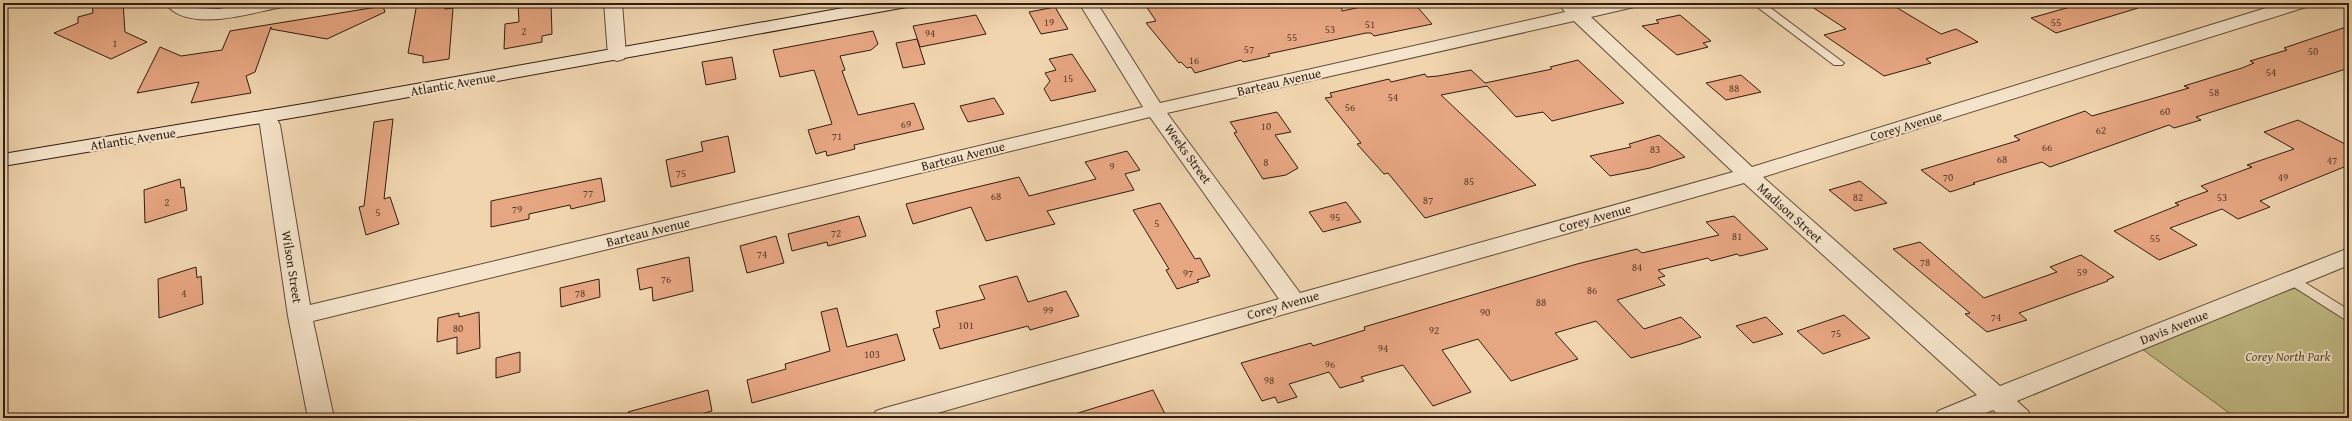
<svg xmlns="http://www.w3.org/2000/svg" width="2352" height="421" font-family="'Gentium Book Plus',serif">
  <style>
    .green { fill: #c2bb85; stroke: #786c4c }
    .building { fill: #e7a682; stroke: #2f1d12 }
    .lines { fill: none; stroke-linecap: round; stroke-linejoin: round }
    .lane-casing { stroke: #5f4b39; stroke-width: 2 }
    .street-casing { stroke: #5f4b39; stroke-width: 2 }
    .secondary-casing { stroke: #2f1d12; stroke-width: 2 }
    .lane { fill: #f5e4cb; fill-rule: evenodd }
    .street { fill: #f5e4cb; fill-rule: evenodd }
    .secondary { fill: #f5e4cb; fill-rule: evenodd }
    .labels { text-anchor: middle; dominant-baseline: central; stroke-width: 4; stroke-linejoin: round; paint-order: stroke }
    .number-label { font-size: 11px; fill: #5d3f2e }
    .street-label { font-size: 13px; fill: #2f1d12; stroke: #f5e4cb }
    .park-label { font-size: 13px; font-style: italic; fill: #5b4c34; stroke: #f5e4cb }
  </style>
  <rect width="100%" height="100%" fill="#f0d5af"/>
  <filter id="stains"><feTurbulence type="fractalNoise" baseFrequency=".005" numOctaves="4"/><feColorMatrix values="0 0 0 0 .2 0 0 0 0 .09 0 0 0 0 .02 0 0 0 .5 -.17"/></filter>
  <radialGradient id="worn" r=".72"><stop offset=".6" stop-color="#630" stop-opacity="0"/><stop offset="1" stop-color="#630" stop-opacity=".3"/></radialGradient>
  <!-- green -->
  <path class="green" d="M2296,287l53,34v97h-113l-94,-69z"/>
  <!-- building -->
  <g class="building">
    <path d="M92,3h31l2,29 22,10 -36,17 -57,-26 24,-10v-6l15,-4z"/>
    <path d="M417,3h29l-1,6 8,-1 -4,51 -26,4v-7l-15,-3z"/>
    <path d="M518,3h33l1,31 -10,2v6l-38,7 1,-25 14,-2z"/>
    <path d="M1144,3h197l1,8 38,-8h34l18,21 -58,12 -3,-3h-5l-98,21 2,2 -8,2 -19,4 -2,-2 -46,13 -4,-6 -4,1 -6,-6 -2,1 -33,-40 10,-2z"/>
    <path d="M1806,3h83l52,31 15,-5 22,13 -52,17 5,4 -47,13 -60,-41 22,-6z"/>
    <path d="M2084,3h54v5l-82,25 -25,-15z"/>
    <path d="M383,6l2,6 -58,27 -56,-10v-2l-16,45 -9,4 5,17 -60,10 8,-21 -62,11 23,-46 21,9 41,-6 8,-19z"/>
    <path d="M1055,7l13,22 -27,5 -12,-22z"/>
    <path d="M976,15l10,19 -66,13 -7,-21z"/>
    <path d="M1680,15l31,26 -8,2 5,4 -31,8 -35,-29 17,-3 -3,-3z"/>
    <path d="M2349,26v42l-153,49 5,3 -27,8 -5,-3 -119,42 -8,-5 -69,21 2,1 -25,8 -29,-22 99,-30 -6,-4 71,-25 7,5 97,-28 -5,-2 58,-18 12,-5 -4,-2 37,-11 -3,-2z"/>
    <path d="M873,31l5,13 -7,6 -31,6 5,14 -3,1 16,44 56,-12 10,26 -70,16 1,4 -28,7 -1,-5 -10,3 -8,-24 24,-6 -18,-54 -34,7 -7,-27z"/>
    <path d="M917,39l8,25 -22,4 -7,-25z"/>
    <path d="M1072,54l24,37 -45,10 -7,-12 6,-8 -5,-8 11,-3 -7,-11z"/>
    <path d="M732,57l4,22 -30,6 -4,-23z"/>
    <path d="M1578,60l46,43 -72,18 -9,-9 -27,5 -29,-31 -46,9 95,90 -111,33 -37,-45 -4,1 -27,-30 4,-1 -36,-45 7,-1 -2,-4 59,-14 2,3 34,-8 2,3 11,-1 33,-6 14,13 67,-14 -2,-2z"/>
    <path d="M1741,75l20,17 -35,8 -20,-17z"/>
    <path d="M994,98l10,16 -36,8 -8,-16z"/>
    <path d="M1277,112l14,20 -16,3 23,33 -12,7 -23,4 -29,-46 3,-1 -7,-10z"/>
    <path d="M393,119l-9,80 6,-2 9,27 -33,11 -7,-28 5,-1 10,-84z"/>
    <path d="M2298,120l51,26v19l-89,36 10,6 -32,12 -16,-10 -52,19 27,17 -38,15 -45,-29 65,-26 -4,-2 33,-12 -7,-5 51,-19 -5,-2 47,-16 -30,-17z"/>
    <path d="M1659,135l26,22 -35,11 -40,8 -20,-20 41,-9 -2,-3z"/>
    <path d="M728,136l7,36 -64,15 -5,-27 37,-9 -2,-9z"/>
    <path d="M1127,151l13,19 -15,4 9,16 -87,21 8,13 -69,17 -15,-34 -58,17 -7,-20 113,-27 10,19 67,-17 -11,-17z"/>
    <path d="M601,178l4,23 -34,8 -1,-4 -41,9v5l-38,8v-26z"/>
    <path d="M180,179l1,9 3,-1 3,23 -42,13 -1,-33z"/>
    <path d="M1860,181l27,22 -32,8 -26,-21z"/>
    <path d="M1346,202l15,20 -38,10 -14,-20z"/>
    <path d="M1160,203l35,56 5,-1 10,18 -13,4 2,2 -22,7 -11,-19 3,-1 -36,-59z"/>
    <path d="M859,216l7,20 -38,10 -1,-4 -35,9 -4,-17z"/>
    <path d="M1734,216l34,33 -28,7 -3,-2 -26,7 -3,-3 -50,12 7,6 -7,2 7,7 -48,15 27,29 37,-12 20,20 -20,7 -50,14 -35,-37 -41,12 23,26 -67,22 -33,-42 -36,11 29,42 -38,14 -30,-41 -42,12 3,4 -24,7 -11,-16 -40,12 8,13 -19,6 -3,-6 -13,4 -21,-38 70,-20 2,3 52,-16 -1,-3 213,-63 60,-15 5,4 77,-18 -13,-13z"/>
    <path d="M776,236l8,27 -37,10 -7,-27z"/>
    <path d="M1920,242l64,56 73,-26 -7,-5 31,-12 33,22 -7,3 1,1 -89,32 8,7 -40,12 -22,-18 5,-1 -77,-64z"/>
    <path d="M689,257l4,34 -40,10 -1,-14 -12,3 -3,-21z"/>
    <path d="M196,267l1,11 4,-2 2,28 -44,14 -1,-39z"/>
    <path d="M1017,276l11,26 38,-11 13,25 -49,14 -2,-4 -88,23 -7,-20 7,-2 -4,-16 49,-12 -6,-13z"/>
    <path d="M599,279l1,18 -39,10 -1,-19z"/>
    <path d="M837,308l10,39 50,-13 8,26 -153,43 -5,-23 39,-11 -1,-5 45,-13 -9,-39z"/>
    <path d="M479,312l1,36 -23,6v-17l-20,5 1,-24 21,-5v4z"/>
    <path d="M1844,315l26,23 -47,16 -26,-23z"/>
    <path d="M1766,317l17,17 -30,9 -17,-17z"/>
    <path d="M520,352v20l-24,6v-20z"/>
    <path d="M708,390l4,21 -25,7h-58l-1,-6z"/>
    <path d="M1153,390l14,28h-88l-1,-5z"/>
  </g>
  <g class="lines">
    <!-- lane casing -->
    <g class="lane-casing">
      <g id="lane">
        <path d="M1752,3h12l80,60 -2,2h-8z"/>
        <path d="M2291,274l58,36v12l-63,-40 -2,-3 2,-3z"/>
      </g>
    </g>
    <!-- street casing -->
    <g class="street-casing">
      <g id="street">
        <path d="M165,3h22l8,5 24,1 30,-6h37l-3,4 -6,1c-29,6 -91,25 -112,-5z"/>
        <path d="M604,3h18l4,52 -2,4 -7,2 -7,-2 -2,-4z"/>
        <path d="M1079,3h18l63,100 405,-91 -4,-5 4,-4h11l6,5 22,-5h33l-3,4 -43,10 161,150 530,-164h27l-3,4 -543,170 237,209 349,-138v17l-332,136 11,10 4,7h-30l-9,-8 -19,8h-40l4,-7 39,-16 -233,-212 -824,235h-48l4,-7 9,-3 394,-109 -129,-182 -837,204 21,97h-26l-20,-102 -28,-191 -4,-9 3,-4 7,-2 7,2 7,13 30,180 833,-198zM1574,21l159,151 -433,121 -133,-180z"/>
      </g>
    </g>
    <!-- secondary casing -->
    <g class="secondary-casing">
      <path id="secondary" d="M871,3h39l-3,4 -6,1 -592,107 -306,51v-12l306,-51z"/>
    </g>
    <!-- lane -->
    <use href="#lane" class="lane"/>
    <!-- street -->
    <use href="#street" class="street"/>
    <!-- secondary -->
    <use href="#secondary" class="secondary"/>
  </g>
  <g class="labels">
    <!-- number labels -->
    <g class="number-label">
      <text x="1049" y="22">19</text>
      <text x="2056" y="22">55</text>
      <text x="1370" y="24">51</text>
      <text x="1330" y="29">53</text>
      <text x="524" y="31">2</text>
      <text x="930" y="33">94</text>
      <text x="1292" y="37">55</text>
      <text x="115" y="43">1</text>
      <text x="1249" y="49">57</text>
      <text x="2313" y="51">50</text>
      <text x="1194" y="60">16</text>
      <text x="2271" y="72">54</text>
      <text x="1068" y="78">15</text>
      <text x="1734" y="88">88</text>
      <text x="2214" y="92">58</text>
      <text x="1393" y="97">54</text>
      <text x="1350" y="107">56</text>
      <text x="2165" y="111">60</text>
      <text x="906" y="124">69</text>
      <text x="1266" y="126">10</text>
      <text x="2101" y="130">62</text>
      <text x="837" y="136">71</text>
      <text x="2047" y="147">66</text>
      <text x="1655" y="149">83</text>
      <text x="2002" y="159">68</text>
      <text x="2332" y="160">47</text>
      <text x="1266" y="162">8</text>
      <text x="1112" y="166">9</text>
      <text x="681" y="173">75</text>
      <text x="1948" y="177">70</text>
      <text x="2283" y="177">49</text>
      <text x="1469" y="181">85</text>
      <text x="588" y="193">77</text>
      <text x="996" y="196">68</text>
      <text x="1858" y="197">82</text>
      <text x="2222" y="197">53</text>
      <text x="1428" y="200">87</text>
      <text x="167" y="202">2</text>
      <text x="517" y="209">79</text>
      <text x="378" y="212">5</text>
      <text x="1335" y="217">95</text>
      <text x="1157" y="223">5</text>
      <text x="836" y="233">72</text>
      <text x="1737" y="236">81</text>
      <text x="2155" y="238">55</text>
      <text x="762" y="254">74</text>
      <text x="1925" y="262">78</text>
      <text x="1637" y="267">84</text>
      <text x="2082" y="272">59</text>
      <text x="1188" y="273">97</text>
      <text x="666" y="279">76</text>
      <text x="1592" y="290">86</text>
      <text x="184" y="293">4</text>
      <text x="580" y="293">78</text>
      <text x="1541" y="302">88</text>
      <text x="1048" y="310">99</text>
      <text x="1485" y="312">90</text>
      <text x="1996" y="317">74</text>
      <text x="966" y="325">101</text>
      <text x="458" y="328">80</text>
      <text x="1434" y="330">92</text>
      <text x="1836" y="333">75</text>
      <text x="1383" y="348">94</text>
      <text x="872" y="354">103</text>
      <text x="1330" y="364">96</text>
      <text x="1269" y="380">98</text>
    </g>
    <!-- street labels -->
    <g class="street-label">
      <text transform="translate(1279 82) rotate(-13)">Barteau Avenue</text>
      <text transform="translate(453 84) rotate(-10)">Atlantic Avenue</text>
      <text transform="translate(1906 126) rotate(-17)">Corey Avenue</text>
      <text transform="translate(133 139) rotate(-9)">Atlantic Avenue</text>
      <text transform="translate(1188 154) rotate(54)">Weeks Street</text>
      <text transform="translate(963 156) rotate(-14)">Barteau Avenue</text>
      <text transform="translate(1790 213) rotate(42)">Madison Street</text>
      <text transform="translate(1595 218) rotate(-16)">Corey Avenue</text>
      <text transform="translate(648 232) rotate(-14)">Barteau Avenue</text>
      <text transform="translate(292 267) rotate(81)">Wilson Street</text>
      <text transform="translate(1283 305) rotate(-16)">Corey Avenue</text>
      <text transform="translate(2174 327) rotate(-22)">Davis Avenue</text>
    </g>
    <!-- park labels -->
    <g class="park-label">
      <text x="2288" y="356">Corey North Park</text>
    </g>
  </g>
  <!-- margin -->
  <rect width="2352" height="421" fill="none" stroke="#f0d5af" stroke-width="16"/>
  <rect x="4" y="4" width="2344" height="413" fill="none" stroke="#2f1d12" stroke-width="2"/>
  <rect x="8" y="8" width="2336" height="405" fill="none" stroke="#2f1d12"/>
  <rect width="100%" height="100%" filter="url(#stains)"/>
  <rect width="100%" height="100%" fill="url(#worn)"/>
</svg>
